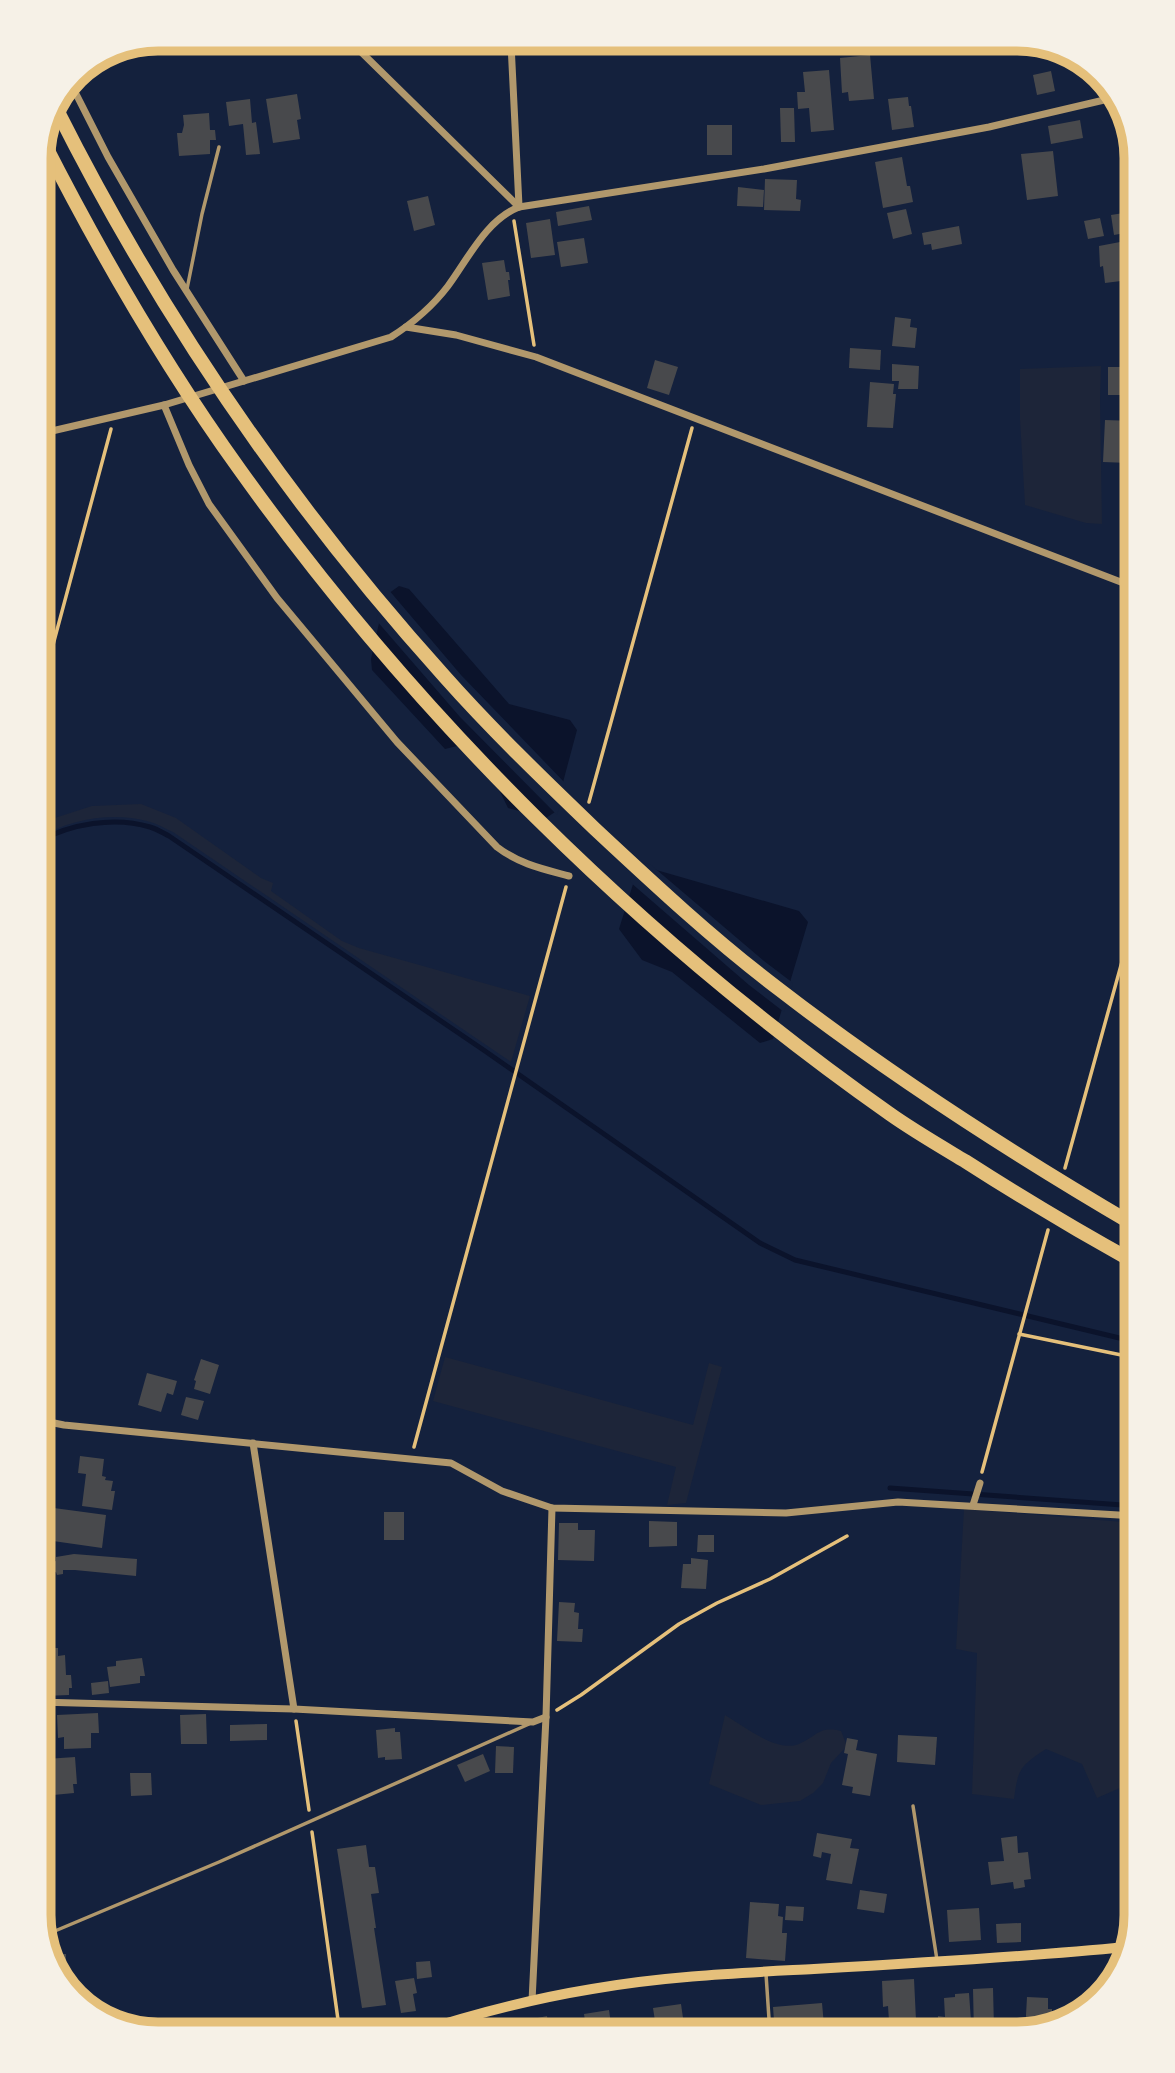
<svg xmlns="http://www.w3.org/2000/svg" width="1175" height="2073" font-family="'Roboto Condensed',sans-serif">
  <style>
    .green { fill: #1d2539 }
    .water { fill: #0b132b }
    .pier { fill: #14213d }
    .lines { fill: none; stroke-linecap: round; stroke-linejoin: round }
    .stream { stroke: #0b132b; stroke-width: 5 }
    .building { fill: #48494c }
    .path { stroke: #e5c07b; stroke-width: 3.5 }
    .service { stroke: #b1986c; stroke-width: 3.5 }
    .minor { stroke: #b1986c; stroke-width: 7 }
    .secondary { stroke: #e5c07b; stroke-width: 10 }
    .motorway { stroke: #e5c07b; stroke-width: 14 }
    .rim { fill: none; stroke: #e5c07b; stroke-width: 9 }
  </style>
  <rect width="100%" height="100%" fill="#14213d"/>
  <!-- green -->
  <g class="green">
    <path d="M1101,366l-1,33 2,125 -16,-1 -61,-18 -5,-85v-51z"/>
    <path d="M141,804l35,14 85,60 12,5 -2,8 71,50 17,7 171,48 -19,66 -338,-230c-9,-4 -17,-9 -26,-11 -35,-9 -77,-2 -108,17v-15l53,-17z"/>
    <path d="M445,1357l248,68 16,-62 13,4 -36,136 -19,2 9,-38 -243,-66z"/>
    <path d="M964,1509l172,14v145l-5,7 2,13 3,8v85l-39,17 -15,-34 -36,-15c-26,17 -28,20 -32,50l-42,-5 5,-141 -21,-4z"/>
    <path d="M725,1715c19,11 54,40 76,28 18,-9 19,-17 40,-12l6,15 -16,17 -8,20 -10,10 -13,8 -39,4 -52,-21z"/>
  </g>
  <!-- water -->
  <g class="water">
    <path d="M399,586l10,3 100,115 61,16 7,10 -22,82 -9,6 -38,-10 -18,-37 -33,-25 -12,3 -73,-79 -1,-11 14,-63z"/>
    <path d="M639,865l160,46 9,11 -35,117 -13,4 -88,-71 -30,-12 -23,-31z"/>
  </g>
  <!-- pier -->
  <g class="pier">
    <path d="M388,589l73,86 105,109 -9,31 -97,-98 -84,-97 6,-25z"/>
    <path d="M639,861l12,4 113,96 29,22 -9,29 -35,-27 -119,-103 5,-18z"/>
  </g>
  <g class="lines">
    <!-- stream -->
    <g class="stream">
      <path d="M39,841c32,-17 75,-25 111,-14 7,2 13,6 19,9l316,215 275,192 35,17 341,82"/>
      <path d="M890,1488l246,18"/>
    </g>
  </g>
  <!-- building -->
  <g class="building">
    <path d="M1045,46l17,5 -16,2z"/>
    <path d="M870,55l4,44 -25,2 -1,-9 -6,1 -2,-35z"/>
    <path d="M829,70l5,60 -23,2 -2,-24 -11,1 -1,-17h8l-2,-20z"/>
    <path d="M1051,71l4,20 -18,4 -4,-20z"/>
    <path d="M297,94l4,25 -4,1 3,19 -27,4 -7,-44z"/>
    <path d="M908,97l1,9h2l3,21 -22,3 -4,-31z"/>
    <path d="M250,99l2,24 4,-1 4,32 -14,1 -3,-31 -14,2 -3,-24z"/>
    <path d="M780,108h14l1,34h-14z"/>
    <path d="M209,113l1,17h5l1,10h-6v14l-31,2 -2,-23h5l2,-8 -1,-10z"/>
    <path d="M1080,120l3,18 -32,6 -3,-18z"/>
    <rect x="707" y="125" width="25" height="30"/>
    <path d="M1053,151l5,45 -31,4 -6,-46z"/>
    <path d="M902,157l5,29h3l3,16 -30,6 -8,-46z"/>
    <path d="M765,179l32,1 -1,19 5,1 -1,11 -36,-1z"/>
    <path d="M738,187l26,3 -1,17 -26,-1z"/>
    <path d="M428,196l7,29 -21,6 -7,-30z"/>
    <path d="M589,206l3,14 -34,6 -2,-14z"/>
    <path d="M906,209l6,25 -19,5 -6,-26z"/>
    <path d="M1136,211v20l-22,4 -3,-20z"/>
    <path d="M1100,218l4,18 -16,3 -4,-18z"/>
    <path d="M550,219l5,36 -24,3 -5,-35z"/>
    <path d="M959,226l3,18 -30,6 -1,-6 -7,1 -2,-12z"/>
    <path d="M584,238l4,25 -27,4 -4,-25z"/>
    <path d="M1120,242v8h3l3,27 10,-1v20l-6,1 -1,-7h-7l-1,-9 -16,2 -2,-17 -3,1 -1,-21z"/>
    <path d="M504,260l2,12h3l1,8h-2l2,16 -22,4 -6,-37z"/>
    <path d="M895,317l16,2 -1,8 7,1 -2,20 -23,-2z"/>
    <path d="M850,348l31,2 -1,20 -31,-2z"/>
    <path d="M655,360l23,7 -9,28 -22,-7z"/>
    <path d="M892,364l27,2 -1,23h-20l1,-8h-7z"/>
    <rect x="1108" y="367" width="28" height="28"/>
    <path d="M870,382l24,2 -1,10h3l-3,34 -26,-1z"/>
    <path d="M1105,420l29,1 -1,13h-3l-1,29 -26,-1z"/>
    <path d="M201,1359l18,6 -9,29 -16,-5 2,-8 -2,-1z"/>
    <path d="M147,1373l30,8 -4,14 -6,-2 -6,19 -23,-7z"/>
    <path d="M186,1397l18,4 -6,19 -17,-5z"/>
    <path d="M80,1456l24,3 -2,17 4,1 -1,3 8,1 -2,10h4l-3,19 -30,-4 4,-32 -8,-1z"/>
    <path d="M39,1506l67,9 -4,33 -63,-9z"/>
    <rect x="384" y="1512" width="20" height="28"/>
    <path d="M649,1521l28,1v24l-28,1z"/>
    <path d="M559,1523h19v7h17l-1,31 -36,-1z"/>
    <path d="M698,1535h16v17h-17z"/>
    <path d="M74,1554l63,5 -1,17 -61,-6h-12v4l-6,1 -1,-3 -3,1 -1,-11 4,-1v-4z"/>
    <path d="M691,1558l17,2 -2,29 -25,-1 2,-24h8z"/>
    <path d="M559,1602l16,1 -1,9 5,1 -1,16h5l-1,13 -25,-1z"/>
    <path d="M43,1648h15v8l7,-1 1,20h5l1,13h-3v7l-25,1z"/>
    <path d="M142,1658l3,18h-5v7l-30,4 -3,-20 9,-1v-5z"/>
    <path d="M108,1681l1,12 -17,2 -1,-12z"/>
    <path d="M98,1713l1,20h-8v15l-27,1v-12l-6,1 -1,-23z"/>
    <path d="M206,1714l1,30h-26l-1,-29z"/>
    <path d="M267,1724v16l-37,1v-16z"/>
    <path d="M395,1728v4h5l2,27 -17,1v-3l-7,1 -2,-28z"/>
    <path d="M898,1735l39,2 -2,28 -38,-3z"/>
    <path d="M847,1738l11,2 -2,10 21,4 -7,42 -18,-3 1,-6 -11,-2 6,-31 -4,-1z"/>
    <path d="M496,1746l18,1 -1,26h-18z"/>
    <path d="M483,1754l7,17 -25,11 -8,-17z"/>
    <path d="M75,1757l2,27h-4l1,9 -31,3 -2,-22 6,-1 -1,-14z"/>
    <path d="M130,1773h21l1,22 -21,1z"/>
    <path d="M817,1833l35,6 -2,9 9,1 -7,35 -26,-4 5,-26 -9,-2 -1,6 -8,-2z"/>
    <path d="M1017,1836l1,17 10,-1 3,27 -7,1 1,7 -11,2 -1,-7 -22,3 -3,-23 16,-1 -3,-23z"/>
    <path d="M1131,1844l5,2v28l-13,-5z"/>
    <path d="M366,1845l3,22h6l4,26 -8,1 5,34h-2l12,77 -24,3 -25,-159z"/>
    <path d="M860,1890l27,4 -3,19 -27,-4z"/>
    <path d="M750,1902l29,2 -1,12 5,1 -1,16h5l-2,28 -39,-3z"/>
    <path d="M786,1906l18,1 -1,14 -18,-1z"/>
    <path d="M979,1908l2,32 -32,2 -2,-32z"/>
    <path d="M1021,1923v19l-24,1 -1,-19z"/>
    <path d="M48,1954h18v31l-15,-18z"/>
    <path d="M430,1961l2,16 -15,2 -1,-17z"/>
    <path d="M414,1978l3,15 -4,1 3,17 -15,2 -6,-32z"/>
    <path d="M914,1979l2,41 -27,1 -1,-15 -5,1 -1,-26z"/>
    <path d="M993,1988l1,40 13,-1v7h-33l-1,-45z"/>
    <path d="M969,1993l2,28 -3,13h-31l1,-18 7,1 -1,-19 11,-1v-3z"/>
    <path d="M1027,1997l21,1v11h4v17l-27,7z"/>
    <path d="M822,2003l2,22 -25,3 1,6h-25l-2,-27z"/>
    <path d="M681,2004l4,28 -3,2h-25l-4,-26z"/>
    <path d="M609,2010l2,14 -25,3 -2,-13z"/>
    <path d="M547,2016l2,14 -17,4h-40l-2,-6z"/>
    <path d="M191,2020l5,14h-20l-3,-8z"/>
  </g>
  <g class="lines">
    <!-- path -->
    <g class="path">
      <path d="M514,221l20,124"/>
      <path d="M39,697l72,-268"/>
      <path d="M589,802l103,-374"/>
      <path d="M1065,1168l71,-257"/>
      <path d="M1019,1334l117,24"/>
      <path d="M414,1447l152,-560"/>
      <path d="M982,1472l66,-242"/>
      <path d="M557,1710l24,-15 98,-71 38,-21 53,-24 77,-43"/>
      <path d="M296,1721l13,89"/>
      <path d="M312,1832l28,202"/>
    </g>
    <!-- service -->
    <g class="service">
      <path d="M187,289l15,-75 17,-67"/>
      <path d="M913,1806l24,154"/>
      <path d="M43,1936l176,-74 310,-138"/>
      <path d="M766,1974l4,60"/>
    </g>
    <!-- minor -->
    <g class="minor">
      <path d="M511,44l8,162"/>
      <path d="M354,45l165,162"/>
      <path d="M70,82l38,75 65,113 71,111"/>
      <path d="M406,327l50,8 80,22 590,227 10,6"/>
      <path d="M164,405l25,60 20,39 68,94 120,144 100,105c22,17 46,22 72,29"/>
      <path d="M39,434l125,-29 227,-68c22,-14 41,-30 57,-51 20,-27 38,-66 71,-79l245,-38 225,-42 128,-30"/>
      <path d="M39,1420l25,5 387,38 51,28 50,17 234,5 112,-11 238,14"/>
      <path d="M253,1443l41,266"/>
      <path d="M973,1505l7,-22"/>
      <path d="M39,1702l255,7 239,13 13,-5"/>
      <path d="M532,2001l14,-284 6,-209"/>
    </g>
    <!-- secondary -->
    <path class="secondary" d="M412,2034c58,-19 119,-35 180,-45 73,-13 148,-16 222,-20 105,-6 209,-12 313,-22"/>
    <!-- motorway -->
    <g class="motorway">
      <path d="M57,110c103,205 234,396 388,567 47,53 99,103 150,152 60,56 120,112 185,161 113,87 233,164 356,236"/>
      <path d="M43,141c58,114 122,225 197,329 178,249 400,468 650,644 24,17 50,32 75,47 56,36 113,70 171,102"/>
    </g>
  </g>
  <!-- crop -->
  <path d="M0 0H1175V2073H0ZM158 51H1017A107 107 0 0 1 1124 158V1915A107 107 0 0 1 1017 2022H158A107 107 0 0 1 51 1915V158A107 107 0 0 1 158 51Z" fill="#f6f1e7" fill-rule="evenodd"/>
  <path class="rim" d="M158 51H1017A107 107 0 0 1 1124 158V1915A107 107 0 0 1 1017 2022H158A107 107 0 0 1 51 1915V158A107 107 0 0 1 158 51Z"/>
</svg>
